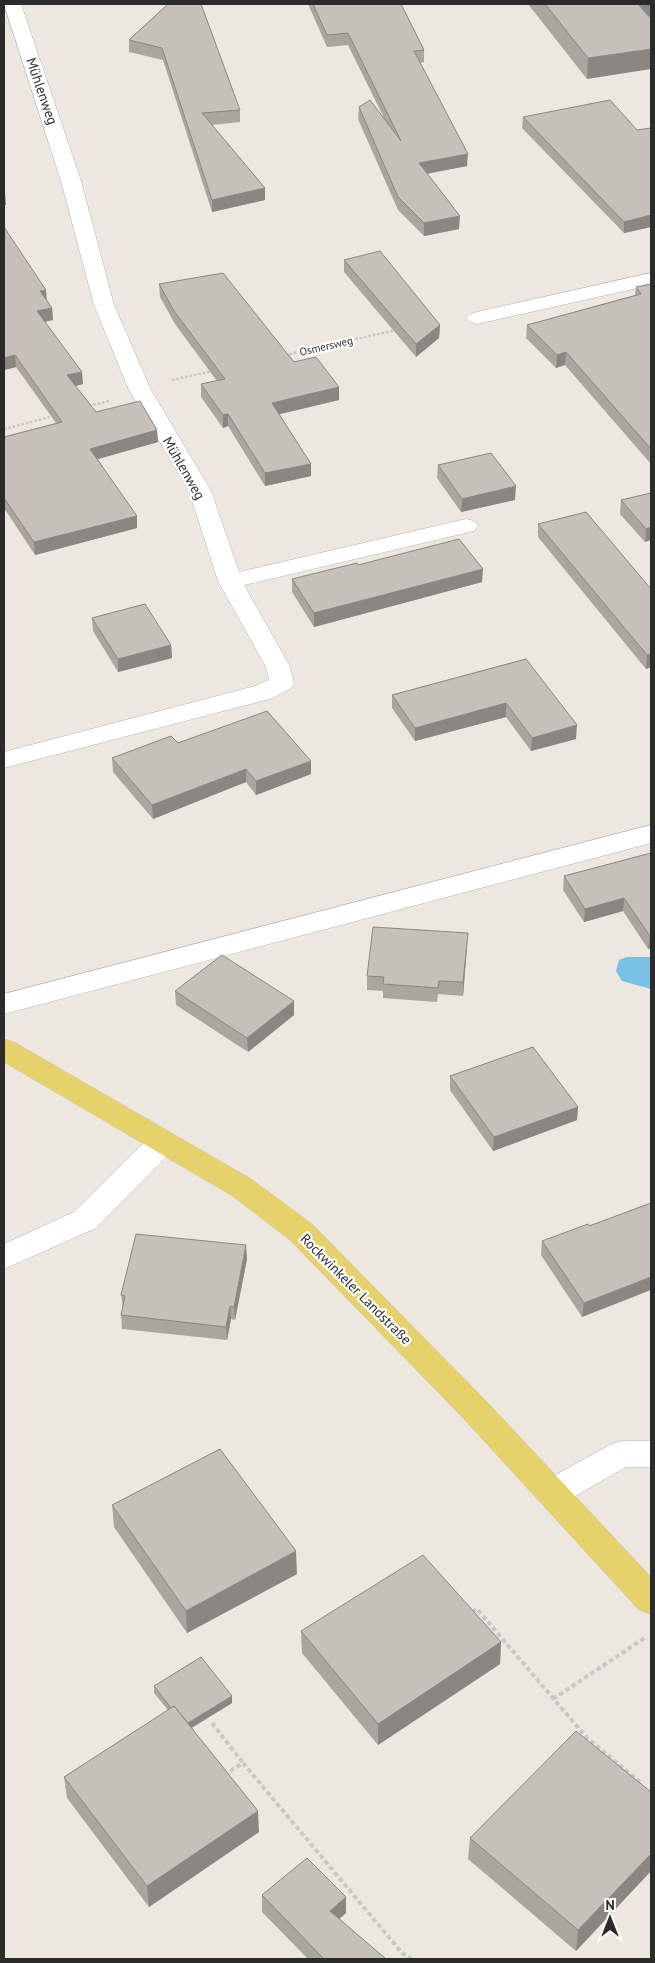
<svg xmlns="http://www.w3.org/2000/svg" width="655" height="1963" font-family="'PT Sans',sans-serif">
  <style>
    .water { fill: #7ac1e6 }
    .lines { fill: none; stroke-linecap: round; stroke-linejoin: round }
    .minor-casing { stroke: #b2b4be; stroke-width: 1 }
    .major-casing { stroke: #c8c8c8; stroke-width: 1 }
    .path-far1 { stroke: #c8c8c8; stroke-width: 2.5; stroke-dasharray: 2.5 2; stroke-linecap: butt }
    .path { stroke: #c8c8c8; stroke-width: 4; stroke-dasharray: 4.5 3; stroke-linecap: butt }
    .minor { fill: #fff; fill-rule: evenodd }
    .major { fill: #e6d26a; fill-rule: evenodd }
    .wall { fill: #a9a6a0 }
    .shaded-wall { fill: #8a8782 }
    .building { fill: #c5c1ba; stroke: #8a8782 }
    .labels { text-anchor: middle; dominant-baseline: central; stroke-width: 4.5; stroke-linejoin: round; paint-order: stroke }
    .far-street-label { font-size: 11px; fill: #2b2b2b; stroke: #fff }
    .street-label { font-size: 14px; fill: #2b2b2b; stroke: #fff }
  </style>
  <rect width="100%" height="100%" fill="#ece7df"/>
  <!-- water -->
  <path class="water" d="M627,957h24v32l-29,-8 -6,-10 3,-11z"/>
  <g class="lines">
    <!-- minor casing -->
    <g class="minor-casing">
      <g id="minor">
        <path d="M4,4h17l60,177 33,124 37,85 60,101 28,81 227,-53 8,2 4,5 -4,5 -230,54 46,82 4,16 -3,5 -18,10 -269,70v-16l251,-66 14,-6 -3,-13 -48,-86 -29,-90 -60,-101 -35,-85 -33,-124z"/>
        <path d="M651,273v12l-174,39 -7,-2 -4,-4 4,-4 7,-2z"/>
        <path d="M651,825v18l-647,171v-20z"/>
        <path d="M163,1131l10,3 5,8 -5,8 -77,78 -92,41v-25l70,-32 79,-78z"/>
        <path d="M621,1441h30v26h-25l-63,36 -11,4 -11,-4 -5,-10 5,-10 69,-38z"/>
      </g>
    </g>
    <!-- major casing -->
    <g class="major-casing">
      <path id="major" d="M4,1039l10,3 237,137 61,45 175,178 164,175v37l-12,-4 -174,-190 -175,-180 -59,-45 -227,-133z"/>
    </g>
    <!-- path-far1 -->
    <g class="path-far1">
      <path d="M285,355l111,-25"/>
      <path d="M172,380l41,-9"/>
      <path d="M89,406l20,-5"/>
      <path d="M4,429l50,-13"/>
    </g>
    <!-- path -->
    <g class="path">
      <path d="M472,1612l5,-3 110,129 54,45 -3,2"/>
      <path d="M553,1699l93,-62"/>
      <path d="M212,1723l31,40"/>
      <path d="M224,1775l19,-12 159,190 9,6"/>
    </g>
    <!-- minor -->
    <use href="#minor" class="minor"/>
    <!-- major -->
    <use href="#major" class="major"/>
  </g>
  <!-- wall -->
  <g class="wall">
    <path d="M168,4l72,106v12l-28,3 53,75 -53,12 -49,-152 -34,-8v-12z"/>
    <path d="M308,4h93l23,46v12l-4,1 47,103 -40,8 32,55 -35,7 -26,-26 -40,-91 1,-12 25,11 -36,-73 -21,2z"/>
    <path d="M528,4h123v12h-2l-62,63z"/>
    <path d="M523,117l114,13 14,-2v99l-27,6 -102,-105z"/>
    <path d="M344,260l96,65 -1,13 -23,19 -72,-85z"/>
    <path d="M159,284l180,103v13l-60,14 32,50v12l-46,10 -37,-60 -5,2 -22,-31v-13l16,-3 -42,-57 -15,-27z"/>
    <path d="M651,284v180l-86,-99 -9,3 -30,-30 1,-13 108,-30 1,-8z"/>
    <path d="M47,300l5,8 1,12 -8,2 38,62 -8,2 21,26 61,18 1,12 -60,17 39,69 -102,27 -31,-47v-71l52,-14 -40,-56 -12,3z"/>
    <path d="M438,465l77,35 -54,12 -24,-34z"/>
    <path d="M651,493l-6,49 -25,-28 1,-14z"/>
    <path d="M538,524l113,65v78l-5,2 -108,-132z"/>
    <path d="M358,565l124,17 -168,45 -22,-35v-13z"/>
    <path d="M92,618l79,27 1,13 -54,14 -25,-41z"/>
    <path d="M526,659l50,80 -45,12 -25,-34 -91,24 -23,-33v-13z"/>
    <path d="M178,743l133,31 -55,21 -10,-13 -93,37 -40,-47 -1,-14z"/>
    <path d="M651,853v95l-3,1 -25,-38 -39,11 -21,-32 1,-14z"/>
    <path d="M467,947l-4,49 -25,-2 -1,8 -54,-4v-7l-16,-1v-14z"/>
    <path d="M175,991l119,10v14l-46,37 -72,-47z"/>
    <path d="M450,1076l128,31 -1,13 -84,31 -43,-61z"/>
    <path d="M651,1203l-69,114 -41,-62 1,-14 47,-15z"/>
    <path d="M247,1259l-12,61 -4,-1 -4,21 -105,-11 -1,-14 2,-7 -2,-13z"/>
    <path d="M112,1505l185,69 -110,59 -73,-106z"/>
    <path d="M301,1631l200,11 -1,22 -122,81 -76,-92z"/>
    <path d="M154,1686l78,10v7l-40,25 67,104 -110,75 -82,-109 -3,-21 104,-67 -14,-17z"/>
    <path d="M651,1792v79l-75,80 -108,-92 2,-21z"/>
    <path d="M262,1895l84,18 -7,6 47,40h-78l-46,-47z"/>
  </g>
  <!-- shaded-wall -->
  <g class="shaded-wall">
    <path d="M633,4h18v12l-19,3z"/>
    <path d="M651,49v20l-64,10 1,-21z"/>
    <path d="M468,154l-1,12 -49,9 1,-12z"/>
    <path d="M265,188v12l-53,12v-12z"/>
    <path d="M4,193h1l1,12h-2z"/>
    <path d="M651,215v12l-27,6v-11z"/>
    <path d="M460,216l-1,13 -35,7v-13z"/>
    <path d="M46,290l1,12 -7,-11z"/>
    <path d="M52,308l1,12 -15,3 -1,-12z"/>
    <path d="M440,325l-1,13 -23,19v-13z"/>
    <path d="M566,352l-1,13 -9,3 1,-13z"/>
    <path d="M15,355l1,12 -12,3v-12z"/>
    <path d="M82,372l1,12 -15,4 -1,-13z"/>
    <path d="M339,387v13l-67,16v-13z"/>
    <path d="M228,414v12l-5,2v-13z"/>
    <path d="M157,430l1,12 -67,19 -1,-12z"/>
    <path d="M311,464v12l-46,10v-13z"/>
    <path d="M516,486l-1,14 -54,12 1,-13z"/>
    <path d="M137,516v12l-102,27 -1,-13z"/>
    <path d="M651,527v13l-6,2 1,-13z"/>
    <path d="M483,569l-1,13 -168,45v-14z"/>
    <path d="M171,645l1,13 -54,14v-13z"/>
    <path d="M651,654v13l-5,2 1,-14z"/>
    <path d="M506,703v14l-91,24v-13z"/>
    <path d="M577,725l-1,14 -45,12 1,-13z"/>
    <path d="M311,761v13l-55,21v-14z"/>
    <path d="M246,769v13l-93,37 -1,-14z"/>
    <path d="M624,898l-1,13 -39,11 1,-13z"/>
    <path d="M468,933l-1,14 -4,49v-14z"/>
    <path d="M651,935v13l-3,1 2,-13z"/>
    <path d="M294,1001v14l-46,37 -1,-14z"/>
    <path d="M578,1107l-1,13 -84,31 1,-14z"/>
    <path d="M246,1245l1,14 -12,61 -1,-13z"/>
    <path d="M651,1277v13l-69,27 2,-14z"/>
    <path d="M230,1306l1,13 -4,21 -1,-13z"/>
    <path d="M296,1551l1,23 -110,59 -1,-22z"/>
    <path d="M501,1642l-1,22 -122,81v-21z"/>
    <path d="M232,1696v7l-48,29v-7z"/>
    <path d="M258,1811l1,21 -110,75 -2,-21z"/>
    <path d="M651,1854v17l-75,80 2,-21z"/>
    <path d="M346,1897v16l-16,14v-16z"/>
  </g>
  <!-- building -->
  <g class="building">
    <path d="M168,4h33l39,106 -38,3 63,75 -53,12 -50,-152 -33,-8z"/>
    <path d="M313,4h88l23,46 -10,1 54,103 -49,9 41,53 -36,7 -26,-26 -39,-90 11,-7 31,41 -53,-108 -21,2z"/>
    <path d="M545,4h93l13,15v30l-63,9z"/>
    <path d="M610,100l27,30 14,-2v87l-27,7 -101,-105z"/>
    <path d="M4,227l42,63 -6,1 12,17 -15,3 45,61 -15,3 29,37 44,-11 17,29 -67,19 47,67 -103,26 -30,-44v-61l58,-15 -47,-67 -11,3z"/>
    <path d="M380,251l60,74 -24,19 -72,-84z"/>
    <path d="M223,273l71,89 22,-5 23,30 -67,16 39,61 -46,9 -37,-59 -5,1 -22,-31 24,-5 -51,-68 -15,-27z"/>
    <path d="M651,284v165l-85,-97 -9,3 -30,-30 114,-31 -5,-7z"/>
    <path d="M491,453l25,33 -54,13 -24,-34z"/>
    <path d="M651,493v34l-5,2 -25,-29z"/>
    <path d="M586,512l65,77v65l-4,1 -109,-131z"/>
    <path d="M459,539l24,30 -169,44 -22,-34 65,-16 1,2z"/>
    <path d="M145,604l26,41 -53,14 -26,-41z"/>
    <path d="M526,659l51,66 -45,13 -26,-35 -91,25 -23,-33z"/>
    <path d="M267,711l44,50 -55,20 -10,-12 -94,36 -40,-47 59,-22 7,7z"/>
    <path d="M651,853v82l-1,1 -26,-38 -39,11 -21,-33z"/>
    <path d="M373,927l95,6 -5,49 -24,-1 -1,7 -55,-4 1,-7 -17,-1z"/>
    <path d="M222,955l72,46 -47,37 -72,-47z"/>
    <path d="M533,1047l45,60 -84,30 -44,-61z"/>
    <path d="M651,1203v74l-67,26 -42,-62 46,-17 1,2z"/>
    <path d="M136,1234l110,11 -12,62 -4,-1 -4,21 -105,-12 4,-19 -4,-1z"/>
    <path d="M220,1449l76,102 -110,60 -74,-106z"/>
    <path d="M423,1555l78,87 -123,82 -77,-93z"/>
    <path d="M201,1657l31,39 -44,27 -14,-17 -3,2 -17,-22z"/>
    <path d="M174,1706l84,105 -111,75 -83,-109z"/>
    <path d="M576,1731l75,61v62l-73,76 -108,-92z"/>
    <path d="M307,1858l39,39 -16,14 56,48h-62l-62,-64z"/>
  </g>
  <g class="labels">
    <!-- far-street labels -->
    <g class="far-street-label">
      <text transform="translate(326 346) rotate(-13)">Osmersweg</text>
    </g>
    <!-- street labels -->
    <g class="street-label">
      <text transform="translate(42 91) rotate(71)">Mühlenweg</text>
      <text transform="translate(184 468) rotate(60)">Mühlenweg</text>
      <text transform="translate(356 1289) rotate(45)">Rockwinkeler Landstraße</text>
    </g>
  </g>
  <!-- border -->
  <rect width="655" height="1963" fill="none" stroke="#2b2b2b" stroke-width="10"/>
  <!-- north arrow -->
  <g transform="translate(610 1918)" stroke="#ffffff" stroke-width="4" paint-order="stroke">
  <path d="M0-4L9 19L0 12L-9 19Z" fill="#2b2b2b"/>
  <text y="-8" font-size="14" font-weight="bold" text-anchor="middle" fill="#2b2b2b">N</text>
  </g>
</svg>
